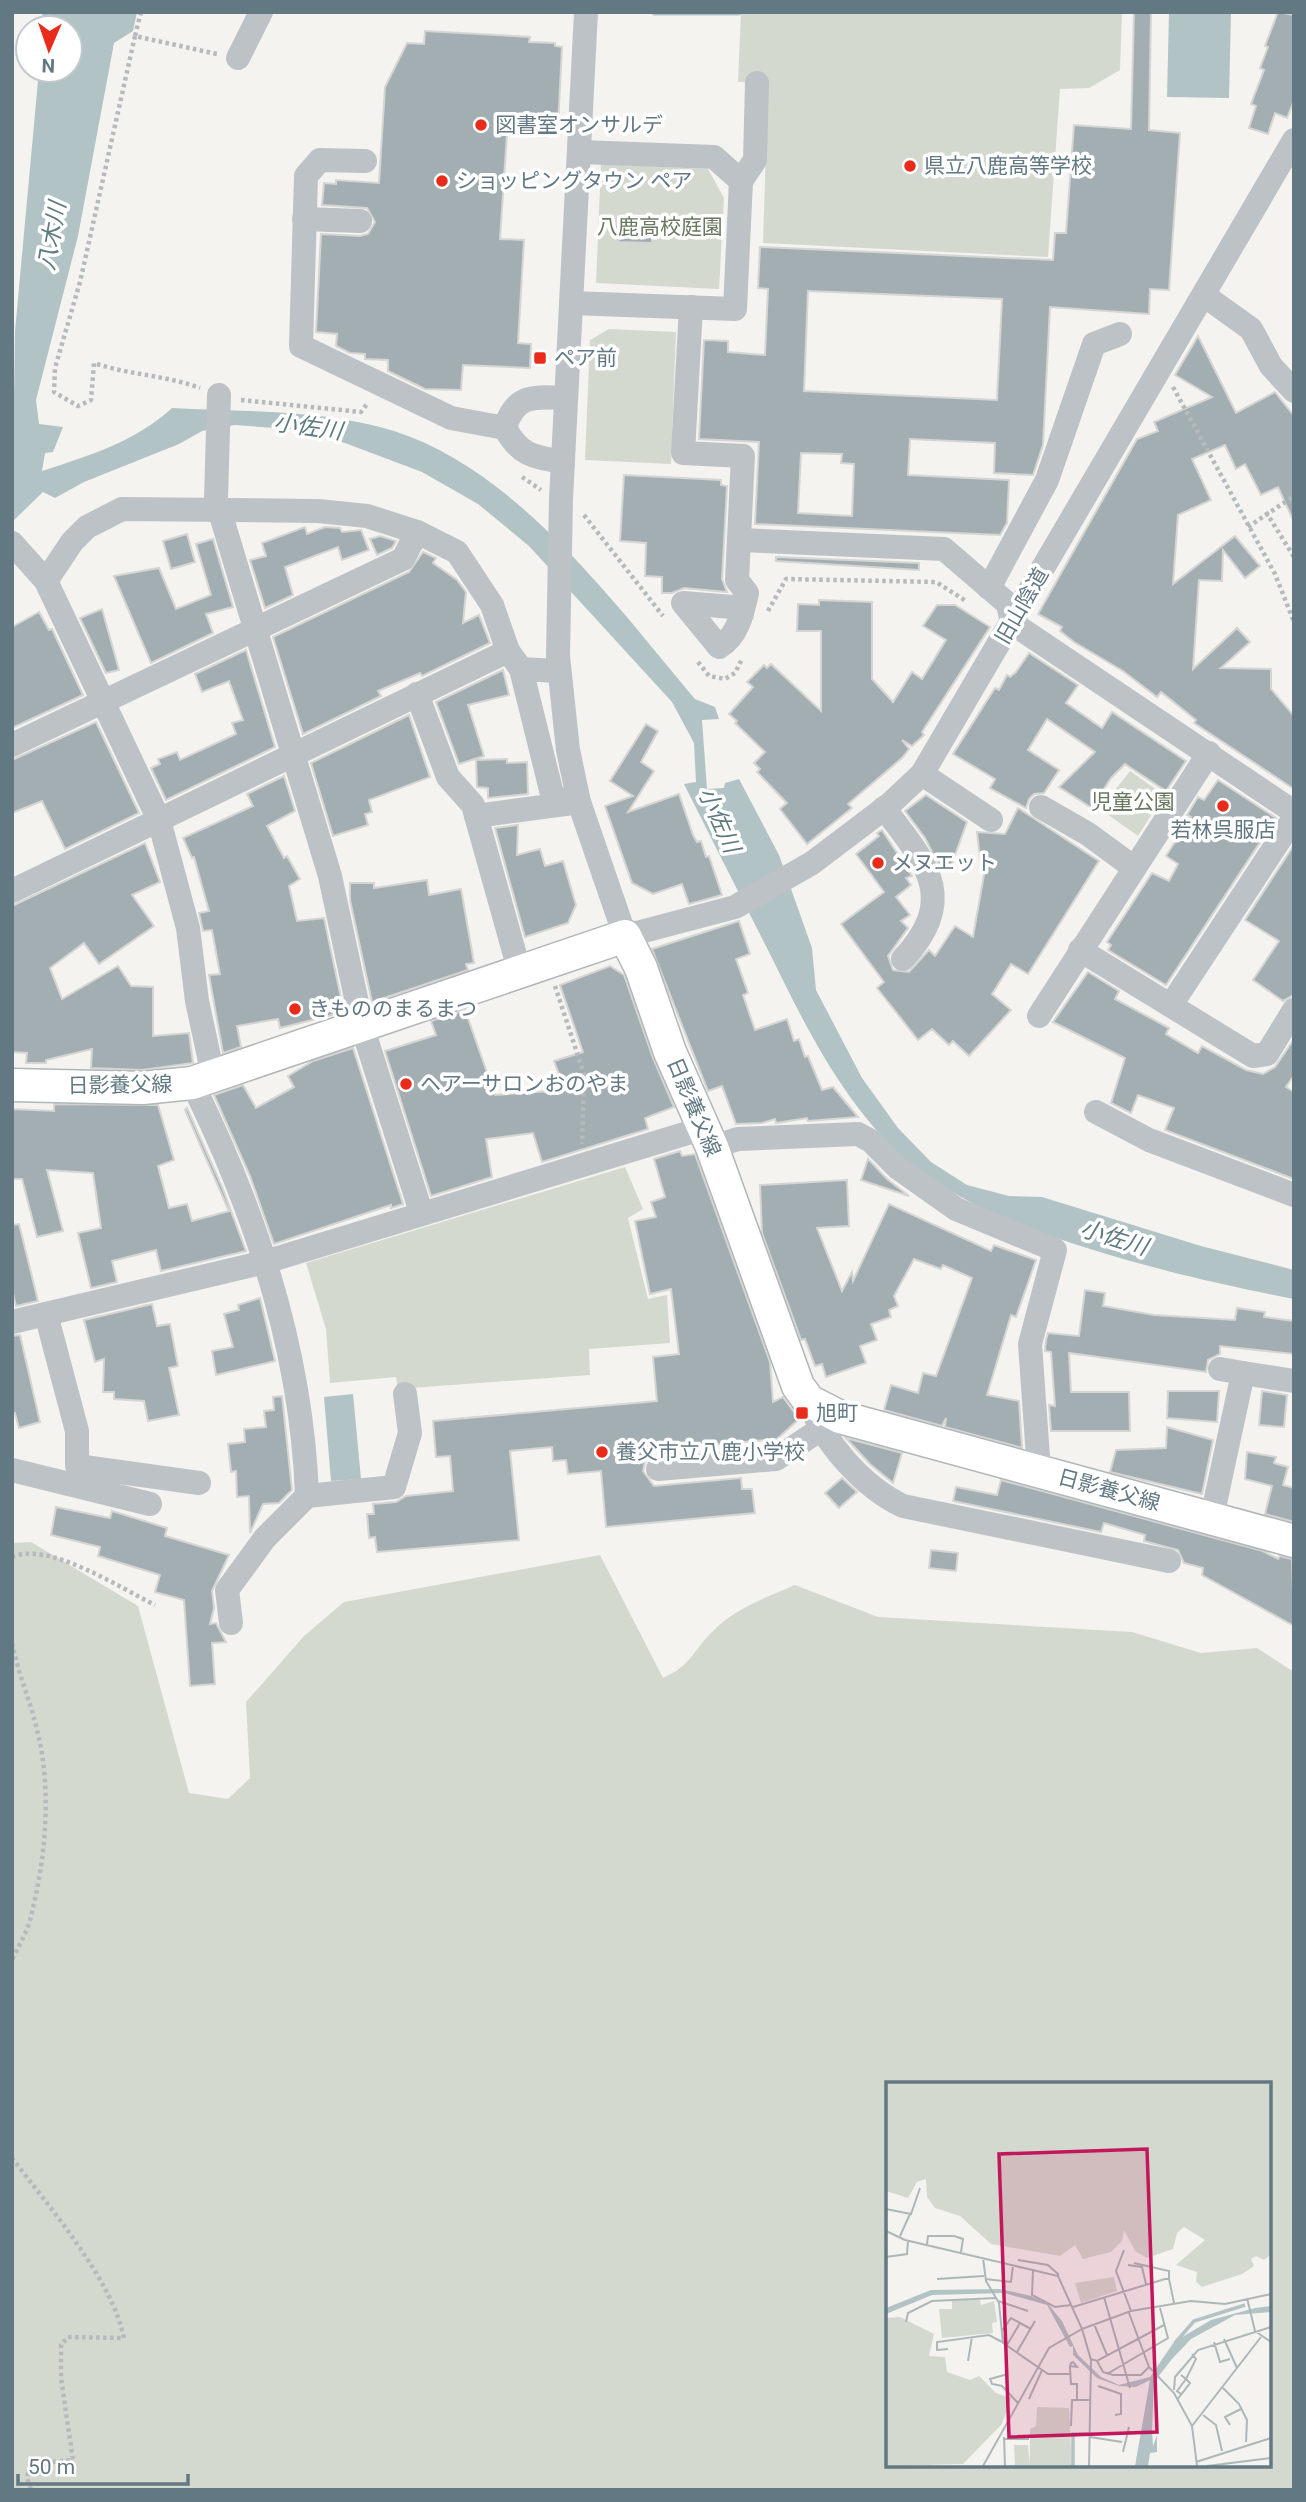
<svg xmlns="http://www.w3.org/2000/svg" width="1306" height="2502" font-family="Roboto,'Noto Sans JP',sans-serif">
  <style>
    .green { fill: #d4d9cf; fill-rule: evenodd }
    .water { fill: #b2c3c5 }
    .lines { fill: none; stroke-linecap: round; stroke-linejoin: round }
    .stream { stroke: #b2c3c5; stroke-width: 7 }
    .building { fill: #a3aeb2; stroke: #d5d5d3; stroke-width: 2; fill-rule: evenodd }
    .major-casing { stroke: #b0b6b9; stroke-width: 35 }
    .path { stroke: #b6babc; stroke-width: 4.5; stroke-dasharray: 3.5 3.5; stroke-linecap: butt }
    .minor { stroke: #bcc2c5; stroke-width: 24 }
    .major { stroke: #fff; stroke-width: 32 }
    .poi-dot { fill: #e92b1b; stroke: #fff; stroke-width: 2.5 }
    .labels { text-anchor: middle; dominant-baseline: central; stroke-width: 7; stroke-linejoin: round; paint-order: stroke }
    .poi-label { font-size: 21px; fill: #627882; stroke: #fff; text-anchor: start }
    .park-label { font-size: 21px; fill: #697961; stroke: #fff }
    .street-label { font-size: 21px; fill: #627882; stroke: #fff }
    .water-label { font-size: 23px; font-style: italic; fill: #5d7b7f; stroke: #fff }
    .inset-river { fill: none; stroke: #b2c3c5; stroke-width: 3.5 }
    .inset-road { fill: none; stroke: #adb7b9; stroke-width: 2 }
    .view { fill: #c2185b; fill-opacity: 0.15; stroke: #c2185b; stroke-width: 3.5 }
    .inset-edge { fill: none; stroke: #627882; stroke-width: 3.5 }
  </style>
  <rect width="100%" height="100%" fill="#f4f3ef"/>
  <!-- green -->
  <g class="green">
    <path d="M741,12h381l-2,58 -31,18 -29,1 -12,168 -285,-14 5,-160 -30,-1z"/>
    <path d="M601,164l107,5 16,29 -5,91 -123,-6z"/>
    <path d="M609,329l67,3 -5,132 -86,-4 5,-120z"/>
    <path d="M1130,771l34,24 -26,41 -38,-27z"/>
    <path d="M625,1167l18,42 -15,9 20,81 19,-4 3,48 -81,6 1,26 -192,14 -2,-12 -66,6 -4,-54 -20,-66z"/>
    <path d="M31,1542l107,64 51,187 39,6 22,-21 -4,-76 58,-66 40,-34 256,-47 63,123c29,-13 30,-28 51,-48 22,-22 53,-33 81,-45l83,32 254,15 69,21 56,-5 37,24v818h-1282v-947zM888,2084h381v381h-381z"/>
  </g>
  <!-- water -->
  <g class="water">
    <path d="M42,12h95l-4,19 -19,12 -36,193 -42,164 3,24 24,3 -10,25 -8,1 -3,18c46,-15 93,-29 130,-63 73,4 152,1 222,23 123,39 221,173 301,268l20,8 4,12 -17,1 5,69 17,-1 1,-5 14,-4 40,76 33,93 4,42 46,88 36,50 33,34 36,23 42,11 33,1 159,49 93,24v29c-108,-21 -293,-63 -378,-131 -69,-55 -110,-141 -148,-218 -28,-55 -56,-110 -84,-166l12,-2 -2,-39 -22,-41 -143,-156 -51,-42 -56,-32 -109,-41 -78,-6 -33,6 -23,13 -95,38 -29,16 -12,-6 -31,30 3,-191 24,-261h31v-42h-28z"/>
    <path d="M1169,12h62l-2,86 -62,-1z"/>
    <path d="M353,1394l8,85 -30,2 -7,-84z"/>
  </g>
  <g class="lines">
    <!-- stream -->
    <path class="stream" d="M655,12h83"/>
  </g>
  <!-- building -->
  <g class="building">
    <path d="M1134,12h17l-2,118 31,3 -11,157 -19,-1 -1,25 -99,-7 -7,138 -10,30 -39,-2 1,-30 -85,-4 -2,36 101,5 -2,43 -7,12 -245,-11 4,-82 -60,-3 5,-99 24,1v11l37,3 3,-66 -10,-1 2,-41 293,13 2,-27h11l8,-108 57,4zM808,291l194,8 -5,101 -193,-9zM801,453l41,1 -1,9 13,1 -2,52 -54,-3z"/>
    <path d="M1278,12l16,3v85l-7,18 -12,-5 -7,21 -19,-6 7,-22 -5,-2 13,-34 -4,-2 8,-21 -3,-1z"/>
    <path d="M425,31l105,6 -1,5 26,1v3l7,1 -4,80 -11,-1v11l-40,-3 -7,105 24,1 -6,103 13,1 -1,24 -67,-3 -2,25 -36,-1 -37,-18v-11l-23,-1v-5l-15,-1 -14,-7 1,-12 -21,-2 5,-98 39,2 8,-2 7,-12 -8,-14 -45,-3 2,-22 12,1v-4l43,3 6,-96 22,-44 17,1z"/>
    <path d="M621,218l33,2 -2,23 -33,-1 -5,-14z"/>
    <path d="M1198,336l38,77 39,-21 19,24v106l-16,-35 -17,8 -16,-31 -9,5 -11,-24 -33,14 19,41 -33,15 -5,69 62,-48 25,30 -15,12 -22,-28 -1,31 -23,-1 -6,89 44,-41 13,14 -29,26 50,1v20l23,27v73l-100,-66 2,-3 -35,-28 -4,5 -34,-26 -49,-29 -14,-11 2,-4 -24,-13 99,-175 21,-8 -4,-9 58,-25 -37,-22z"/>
    <path d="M624,475l97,5v5l6,1 -5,93 5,13 -43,-4 -12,5h-10v-16l-17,-1 1,-33 -26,-2z"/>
    <path d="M305,527l2,7 18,-7 15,1 2,4 19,-2 8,20 -27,10 -4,-13 -53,20 8,28 -28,13 -15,-48 16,-4 -4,-13z"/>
    <path d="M187,534l8,28 -24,7 -8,-28z"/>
    <path d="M380,536l16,5 -4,7 -15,7 -7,-16z"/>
    <path d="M213,539l20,68 -27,7 7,19 -62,30 -37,-87 45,-8 17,41 35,-14 -15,-51z"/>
    <path d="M423,552l13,6 -3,5 24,17 9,12 -3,31 16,-8 11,28 -68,33 -2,-3 -42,18 3,5 -78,38 -30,-97 136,-65z"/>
    <path d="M776,557l143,6v7l-143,-9z"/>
    <path d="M819,600l53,2v77l21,23 19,-30 10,7 24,-39 -23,-14 14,-21h18l35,22 -68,105 2,3 -12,11 -10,-6 7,9 -7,9 -54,46 4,4 -45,36 -27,-35 7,-6 -30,-31 3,-3 -6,-6 11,-11 -30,-29 2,-2 -8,-7 24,-27 -6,-5 17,-17 3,3 4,-4 50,47v-80h-24l1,-27 21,1z"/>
    <path d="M102,609l17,61 -13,3 -26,-55z"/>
    <path d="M39,612l10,18 3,-1 31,66 -71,33v-101z"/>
    <path d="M246,650l29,97 -109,53 -15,-32 9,-4 -2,-5 19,-7 3,8 56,-26 -4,-11 11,-3 -14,-39 -27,11 -7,-18z"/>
    <path d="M1029,653l49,32 -12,18 36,25 10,-16 74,49 -20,30 -41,-27 -14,14 -19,30 -33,-21 36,-35 -48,-33 -19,31 31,20 -15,23 -10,1 -5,5 -3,9 -36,-20 5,-9 -42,-25 42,-66 4,2 8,-15 3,2 6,-5z"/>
    <path d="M503,670l6,25 -41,10 16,51 -25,8 -23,-62z"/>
    <path d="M409,715l21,62 -61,23 3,12 -7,2 3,11 -35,11 -22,-73z"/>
    <path d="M96,722l43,91 -74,36 -23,-48 -30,12v-53z"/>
    <path d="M646,724l12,7 -17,31 13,9 -26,41 51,-18 14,41 4,7 4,-1 5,16 3,-1 13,39 -33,9 -7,-20 -29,10 -21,-11 -27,-77 28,-10 -23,-15z"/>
    <path d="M507,759v4l20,-1 1,32 -40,4v-10l-11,-1 -1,-27z"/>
    <path d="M284,776l11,35 -28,15 17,32 3,-2 13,23 -11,7 8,35 27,-3 20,94 -64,16 -2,-9 -41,7 4,21 -18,6 -14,-78 11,-1 -8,-44 -9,1 -4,-18 10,-2 -15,-54 -2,1 -9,-20 70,-32 -6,-12z"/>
    <path d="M1218,780l58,38 -110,167 -58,-35 3,-5 -4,-3 45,-69 17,8 9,-17 -12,-8 25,-39 -4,-2 11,-18 6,3z"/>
    <path d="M926,795l41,27 -16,44 -10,3 -16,-31 -20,-27z"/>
    <path d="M1018,808l81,53 -71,113 -17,-10 -19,30 19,16 -42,46 -16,-15 -4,4 -17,-16 -14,11 -41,-52 7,-6 -43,-58 43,-32 -28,-38 23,-18 -2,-3 5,-3 30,46 -6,2 5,7 -15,12 14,18 -9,6 7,7 -20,28 5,14 16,2 20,-22 6,6 20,-30 18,11 12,-68 -4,-1 -4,-36 28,2z"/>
    <path d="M518,825l-1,30 23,-6 5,17 18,-5 13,44 -8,18 -43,14 -30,-109z"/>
    <path d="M145,843l15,39 -28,13 22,31 -55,38 -15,-21 -34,25 12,31 56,-33 13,20 22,1v49l36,-3 4,30 -51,7 -51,-2 1,-19 -46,11v3h-20l1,-10 -15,-1v-146z"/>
    <path d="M1294,845v150l-11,6 -30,-21 26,-39 -34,-21z"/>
    <path d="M427,880l2,15 32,-6 13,74 -8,1 2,6 -96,32 -22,-102v-17h24v5z"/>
    <path d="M739,921l11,33 -14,5 12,34 -5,2 12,35 32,-11 7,22 5,-2 6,18 3,-1 14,34 11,-3 25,30 -50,4 -1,-3 -31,5 -1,-4 -13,4 -26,1 -14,-38 -14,5 -56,-142z"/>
    <path d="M610,966l14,9 29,83 21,49 -29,11 3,11 -106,33 -9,-29 -47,6 6,38 -61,19 -46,-145 51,-16 -5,-14 34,-11 30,85 70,-5 -11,-29 29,-9 -23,-67z"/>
    <path d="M1088,972l31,19 -4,8 54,29 -3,6 32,19 4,-7 44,24 17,4 12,-7 19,-28v36l-8,12 8,5v87l-129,-49 9,-22 -36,-13 -7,18 -20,-10 14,-45 -72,-36z"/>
    <path d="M353,1048l50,156 -12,4v-3l-117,39 -24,-68 -36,-81 29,-10 13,23 38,-21 -6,-11 25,-15z"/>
    <path d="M54,1104l104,1 16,55 -16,6 11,42 18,-4 5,17 37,-10 -44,-101 2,-2 35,79 24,64 -85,20 -5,-21 -44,11 5,21 -26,6 -13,-55 23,-5 -8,-55 -46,-3 16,61 -26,6 -15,-58h-10v-70l42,2z"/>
    <path d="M680,1151l2,5 13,-2 75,208 3,40 10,-5 16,22 -22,20 -125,11v6l-7,6 -2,9 11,15 87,-8 1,11h10l3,24 -149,14 -5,-56 -33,3 -2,-14 -13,1 -1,-14 -42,4 9,89 -142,12 -2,-15 -6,1 -2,-24h7l-1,-10 23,-2 10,-6 47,-5 -3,-35 -14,1 -3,-36 224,-20 -4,-44 26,-3 -8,-65 -21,5 -15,-73 21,-4 -5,-15 14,-5 -11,-38z"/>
    <path d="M868,1159l19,20 22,17 -48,-16z"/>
    <path d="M847,1180l2,46 -32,2 25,63 10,-19 1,9 36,-77 102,47 3,-6 42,15 -20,57 -5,-2 -24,80 32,6 3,47 -77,-21 1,-9 -4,8 -58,-16 7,-25 27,8 5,-20 13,3 36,-98 -29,-13 -2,4 -27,-10 -20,37 4,10 -9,4 2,7 -20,7 6,16 -17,6 6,17 -40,14 -4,-13 -7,2 -10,-27 -4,1 -39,-107 -2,-48z"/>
    <path d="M19,1224l19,77 -22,5 -4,-17v-64z"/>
    <path d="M1085,1290l20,3 -2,13 51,9 81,5 2,-12 28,4 -1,5 30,4v33l-74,-8v8l-12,6 -2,12 -137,-19 2,39h58l1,39h-79l-2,-26 6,1 -4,-54 -6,-1 1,-11 2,-7 31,3z"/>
    <path d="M260,1298l15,63 -59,14 -4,-24 21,-4 -9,-33 15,-4 -1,-5z"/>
    <path d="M152,1304l5,22 13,-2 8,42 -9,2 10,47 -31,6 -4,-20 -30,-2v-7h-11l1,-33 -9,3 -11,-42z"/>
    <path d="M20,1335l20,87 -21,6 -4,-15h-3v-77z"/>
    <path d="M1168,1391h51l-2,31 -50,-4z"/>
    <path d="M1262,1391l25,4 -3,32 -25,-2z"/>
    <path d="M282,1396l10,94 -13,13 -16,1 -13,29 -1,-37 -12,1 -1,-26 -5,1 -3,-28 17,-2 -1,-13 22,-2 -2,-16 10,-1 -1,-13z"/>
    <path d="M1167,1427l46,13 -11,54 -92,-22 6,-22 50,-2z"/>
    <path d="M846,1438l56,15 -9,30 -23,-19z"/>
    <path d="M1247,1452l29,5 -2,6 14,4 -5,18 11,3v34l-29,-8 7,-28 -27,-7z"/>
    <path d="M842,1478l15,14 -18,16 -14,-15z"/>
    <path d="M1001,1480l262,71 15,8 2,-3 12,3 2,67 -92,-51 1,-7 -19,-5 -6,-13 -34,-9 1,-6 -41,-12 -3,9 -148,-31 3,-14 41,8z"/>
    <path d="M56,1507l54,11 2,-7 55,17 -2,8 64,19 -17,36 2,17 -4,16 6,-1 10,19 -14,1 3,41 -25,2 -6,-86 -29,-8 5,-17 -62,-19 2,-9 -49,-12z"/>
    <path d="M931,1550l27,3 -2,18 -27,-3z"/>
  </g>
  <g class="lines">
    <!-- major casing -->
    <g class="major-casing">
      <path id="major" d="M12,1085l131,3 49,-5 433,-147 16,32 29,84 42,95 86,239 11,15 31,16 454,124"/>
    </g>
    <!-- path -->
    <g class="path">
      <path d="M141,12l-6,24 82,18"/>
      <path d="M135,36l-55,246 -25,86 -1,24 24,14 13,-6 3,-37c35,12 71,12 106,25"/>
      <path d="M1173,387l102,187 19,48"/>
      <path d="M241,400l120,12 6,-8"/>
      <path d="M522,477l19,13"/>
      <path d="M1266,512l28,45"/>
      <path d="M584,515l79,101"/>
      <path d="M1248,527l46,-31"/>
      <path d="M768,611l18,-32 150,3 30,19"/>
      <path d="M698,662l11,14 16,3 10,-6 7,-14"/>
      <path d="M555,986l29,88 -2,70"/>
      <path d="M12,1557c37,-16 108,31 143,48"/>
      <path d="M12,1643c6,30 18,57 25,87 15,58 9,128 -6,186 -3,15 -12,29 -19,44"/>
      <path d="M12,2158c37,49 100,121 112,180l-56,-1 -7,8v33l12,82 -43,4 -3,14 4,12"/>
    </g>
    <!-- minor -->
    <g class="minor">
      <path d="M586,12l-25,487 -3,157 10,94 11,52 46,134 110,-29 77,-44 78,-59 32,-30 372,-634"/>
      <path d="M238,58l23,-46"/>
      <path d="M580,152l134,5 27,24"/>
      <path d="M365,161l-45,-1 -14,16 -5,170 150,72 54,10"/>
      <path d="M304,219l56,2"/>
      <path d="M1205,296l46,33 20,37 23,25"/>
      <path d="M571,303l164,6 6,-128 14,-21 2,-77"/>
      <path d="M691,307l-8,146 60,3 -6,124 10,13c-5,21 -9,43 -28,54l-36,-44 50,4 9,7"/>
      <path d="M219,395l-3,104 114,377 32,150 59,186"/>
      <path d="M563,462c-29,-5 -43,-6 -58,-34 10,-35 30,-31 61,-30"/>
      <path d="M739,540l205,9 64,55 4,19 282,189"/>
      <path d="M12,543l34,38 113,239 29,108 9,73 16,74"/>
      <path d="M46,581l26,-39 15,-15 35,-18 196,2 49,5 50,16 40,20 35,53 16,46"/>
      <path d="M989,588l58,-108 47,-136 26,-10"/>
      <path d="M521,669l31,125 13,10 14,-2"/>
      <path d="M417,694l31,83 25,28 47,168"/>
      <path d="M12,745l391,-186 14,-27"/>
      <path d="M922,774l69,46"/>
      <path d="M1041,807l47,27 45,33"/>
      <path d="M884,808c41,54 76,90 19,151"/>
      <path d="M476,816l89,-12"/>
      <path d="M12,891l496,-240 13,18 38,2"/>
      <path d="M1080,950l173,106 14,-2 27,-44"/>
      <path d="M1171,1005l123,-187"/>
      <path d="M1039,1016l170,-263"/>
      <path d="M192,1083c64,129 110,269 115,413l-42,42 -38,52 4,33"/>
      <path d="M1096,1112l53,28 145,55"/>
      <path d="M712,1147l26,-8 120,-5 13,7 27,27 58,41 99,41 -25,94 9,127"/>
      <path d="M46,1314l31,117v35l122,17"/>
      <path d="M12,1322l253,-60 439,-134"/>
      <path d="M1220,1369l23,4"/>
      <path d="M809,1401c14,41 54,86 94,105l266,55"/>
      <path d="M658,1469l118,-10 45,-30"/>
      <path d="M12,1470l138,34"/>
      <path d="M307,1496l87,-9 16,-54 -5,-39"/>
      <path d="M1212,1517l31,-144 51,8"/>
    </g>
    <!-- major -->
    <use href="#major" class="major"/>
  </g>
  <!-- markers -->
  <g class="poi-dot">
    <circle cx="481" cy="125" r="7"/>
    <circle cx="910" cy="166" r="7"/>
    <circle cx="442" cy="181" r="7"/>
    <rect x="533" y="351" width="14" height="14" rx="3.5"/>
    <circle cx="1223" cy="806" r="7"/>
    <circle cx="878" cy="863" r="7"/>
    <circle cx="295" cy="1009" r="7"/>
    <circle cx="406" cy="1084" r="7"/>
    <rect x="795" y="1406" width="14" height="14" rx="3.5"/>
    <circle cx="602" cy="1452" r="7"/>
  </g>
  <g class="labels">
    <!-- poi labels -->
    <g class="poi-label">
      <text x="495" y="125">図書室オンサルデ</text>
      <text x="924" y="166">県立八鹿高等学校</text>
      <text x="456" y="181">ショッピングタウン ペア</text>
      <text x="554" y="358">ペア前</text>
      <text x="1223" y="830" text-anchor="middle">若林呉服店</text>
      <text x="892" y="863">メヌエット</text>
      <text x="309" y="1009">きもののまるまつ</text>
      <text x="420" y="1084">ヘアーサロンおのやま</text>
      <text x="816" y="1413">旭町</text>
      <text x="616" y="1452">養父市立八鹿小学校</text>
    </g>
    <!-- park labels -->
    <g class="park-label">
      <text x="660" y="227">八鹿高校庭園</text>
      <text x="1133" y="802">児童公園</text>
    </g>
    <!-- street labels -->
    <g class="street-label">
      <text transform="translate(1022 606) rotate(-60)">旧山陰道</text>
      <text transform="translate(120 1085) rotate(-1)">日影養父線</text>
      <text transform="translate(694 1107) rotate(67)">日影養父線</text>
      <text transform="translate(1109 1490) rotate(15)">日影養父線</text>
    </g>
    <!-- water labels -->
    <g class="water-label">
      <text transform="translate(52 236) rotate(-80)">八木川</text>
      <text transform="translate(308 427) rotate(8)">小佐川</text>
      <text transform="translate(719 820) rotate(66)">小佐川</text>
      <text transform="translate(1114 1238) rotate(17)">小佐川</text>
    </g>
  </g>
  <!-- overview -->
  <g transform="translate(886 2082)">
    <rect width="385" height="385" fill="#f4f3ef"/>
    <path d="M0,1h385v171l-7,6 -8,-4 -5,3 3,7 -12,8 -40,13 -6,-5 1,-10 -21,-7 29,-25 -21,-13 -7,6 -4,16 -26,9 -12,-7 -11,-21 -2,11 -11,11 -28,7 -8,-14 -15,11 -69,-12 -31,-28 -25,-8 -8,-11 -1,-18 -9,3 -9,16 -22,-7zM228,195l3,14 -36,12 -6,-20zM66,218h28l1,5 13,-4 3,21 -5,1 1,10 -51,5 -3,-29h13zM14,235l34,17 -5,22 16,1 2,15 23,8 9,-4 17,17 15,5 -9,26 -39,40 -77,2v-148zM151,325l32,1 3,58h-57l-1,-21h14l2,19v-35l6,-3z" fill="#d4d9cf"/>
    <path d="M114,207l31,7 17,8 14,17 16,34 23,22 18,8 31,-8 24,-35 37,-22 44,-12 16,-2v6l-36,3 -44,24 -19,20 -18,23 -2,48 1,16 4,-11v17l-7,1 -2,13h-13l15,-86 -14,7 -17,-1 -22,-8 -24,-23v-9l-3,1 -23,-42 -43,-12 -72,2 -46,19v-6l45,-18z" fill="#b2c3c5"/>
    <path class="inset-river" d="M289,261l19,-22 51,-16M187,384v-32h15"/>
    <path class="inset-road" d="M0,127l25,5 9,-26M0,149l19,9 153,36 24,53 49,-18 60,-10 34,3 46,-10M14,154l10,-22M41,162l1,-8h26l9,3 -2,13M238,168l-8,21 15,40M0,175l21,-3 1,-13M97,176l3,23 13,22 4,40 45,31h23M132,178l30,5 11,10M248,181l35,8v8M242,183l14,2 4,17M147,188l-1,25 23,12 16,-2M51,197l47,-3M99,197l26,3 2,-17M218,215l26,91M361,216l8,33 16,11M112,219l30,10M187,225l92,-28h4l5,24M243,231l20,54 25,26 18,33 5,40M20,240l2,-9 24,-12 64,-3M208,242l13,31M116,249l9,-13 20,11M338,257l13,29M328,260l6,20 10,-3M121,263l13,-22M62,267l-11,1v-8l52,-7 13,7M131,270l18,-31M205,277l6,2 67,-36M82,279l4,-24M211,279l6,11 10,3h28l8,-8M184,284l7,1 -4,-5 -2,1 -1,3v2l1,16h6v16M122,292l-18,5 2,5 10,2 17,18M221,292l61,-36 -8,-30M295,293l5,4 -9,12 4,3M212,304l23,8v20l-6,1M337,306l16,16 8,16 -1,22M288,308l1,-13 23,-27 73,-23M143,317l13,-29M291,318l13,-17 -4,-4 10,-20 -4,-5M317,333l13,10 6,26M344,343l-5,-8 16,-8M185,344l1,-26h19M306,344l69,-89M118,355l1,29M204,355l32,5M118,357h25M237,370l6,-25M310,380l75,-24M97,384l66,-118 33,-19 9,31 -2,106M321,384l64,-8"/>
    <path class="view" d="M261,67l10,283 -148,5 -10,-283z"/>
    <rect width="385" height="385" class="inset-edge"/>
  </g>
  <!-- border -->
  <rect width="1306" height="2502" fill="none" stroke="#627882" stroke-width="28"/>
  <!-- north arrow -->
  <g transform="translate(49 49) rotate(182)"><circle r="33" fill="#ffffff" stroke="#c0c9cd" stroke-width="2"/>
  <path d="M0-5L12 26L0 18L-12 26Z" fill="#e92b1b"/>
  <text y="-10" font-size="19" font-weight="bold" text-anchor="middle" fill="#627882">N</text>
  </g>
  <!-- scale -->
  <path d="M18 2474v10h170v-10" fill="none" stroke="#627882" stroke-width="3.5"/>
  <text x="28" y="2474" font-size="21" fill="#627882" stroke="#ffffff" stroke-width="5" paint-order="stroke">50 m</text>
</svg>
